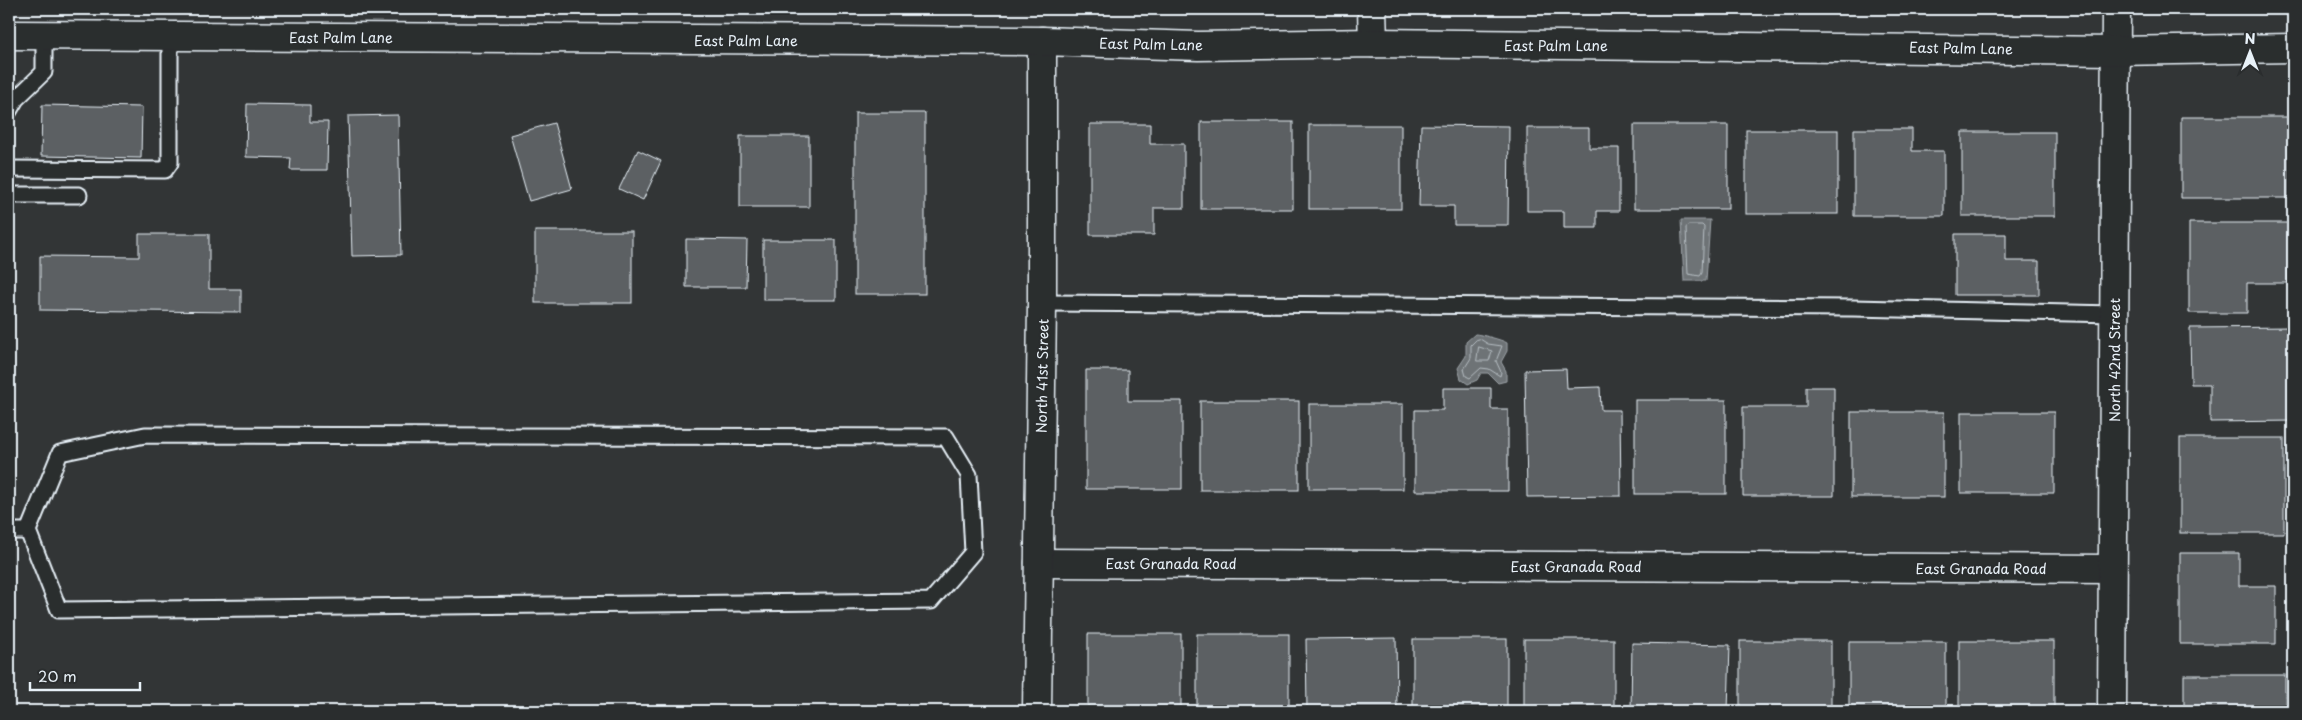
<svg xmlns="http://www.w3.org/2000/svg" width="2302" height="720" font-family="'Playpen Sans',sans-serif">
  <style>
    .water { fill: #6e7376; stroke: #9fa5aa }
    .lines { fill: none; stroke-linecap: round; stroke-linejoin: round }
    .shore { stroke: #b7bfc4; stroke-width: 1 }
    .building { fill: #5c6063; stroke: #e8f1f8 }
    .service-casing { stroke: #e8f1f8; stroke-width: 19 }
    .minor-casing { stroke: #e8f1f8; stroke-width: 31 }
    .tertiary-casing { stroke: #e8f1f8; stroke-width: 31 }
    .service { stroke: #2a2d2e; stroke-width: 15 }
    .minor { stroke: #2a2d2e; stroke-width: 28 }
    .tertiary { stroke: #2a2d2e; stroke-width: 28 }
    .labels { text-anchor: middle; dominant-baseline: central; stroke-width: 4; stroke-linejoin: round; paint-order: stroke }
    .street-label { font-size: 14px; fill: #e8f1f8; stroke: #2a2d2e }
  </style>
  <rect width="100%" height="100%" fill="#323536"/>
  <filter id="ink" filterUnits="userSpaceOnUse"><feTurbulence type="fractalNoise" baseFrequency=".02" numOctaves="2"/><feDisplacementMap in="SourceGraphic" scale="10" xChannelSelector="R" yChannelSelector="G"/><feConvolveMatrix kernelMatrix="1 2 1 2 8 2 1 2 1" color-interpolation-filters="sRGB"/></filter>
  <g filter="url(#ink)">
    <!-- water -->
    <g class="water">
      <path d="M1681,220h29l-4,61h-22z"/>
      <path d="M1475,334c4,0 28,6 32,9v8l-6,11 5,9v10l-8,2 -10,-10h-7l-4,7 -9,4 -7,-5 -3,-11 8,-12v-14z"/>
    </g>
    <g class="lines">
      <!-- shore -->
      <g class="shore">
        <path d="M1689,225h13l2,2 -2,46 -2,3 -12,-2 -2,-46z"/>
        <path d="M1480,339l8,5 14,2 -6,15 5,11 -1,4 -11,-7 -8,-1 -11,10 -4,-2 -2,-7 7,-11v-13l5,-5z"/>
        <path d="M1479,347l13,4 -3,10h-12z"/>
      </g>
    </g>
    <!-- building -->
    <g class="building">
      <path d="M247,104l63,1v17h18l-1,48h-37l1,-12 -45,-1z"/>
      <path d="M42,105l100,2 -1,51 -100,-2z"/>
      <rect x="855" y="113" width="70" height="181"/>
      <path d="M398,115l3,140 -49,1 -4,-140z"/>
      <path d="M2181,117h112l-1,81h-111z"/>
      <rect x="1201" y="122" width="92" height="87"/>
      <path d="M554,123l18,66 -43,12 -19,-66z"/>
      <path d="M1090,124h60v20h34v64h-30v27h-64z"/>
      <rect x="1309" y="125" width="92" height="84"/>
      <path d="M1421,125l88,1 -1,99h-54v-19h-35z"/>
      <rect x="1634" y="125" width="94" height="84"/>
      <path d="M1527,128h62v20h30v63h-22v17h-33v-17h-37z"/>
      <path d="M1854,129h58v22h32v65h-90z"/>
      <rect x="1746" y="130" width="92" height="84"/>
      <rect x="1962" y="132" width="93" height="84"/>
      <rect x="740" y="136" width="69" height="71"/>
      <path d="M638,150l23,11 -18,39 -24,-11z"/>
      <path d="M2189,223h99v60h-41v30h-58z"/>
      <rect x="535" y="231" width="97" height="72"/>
      <path d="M139,234h70v55h32v23l-201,-2v-54l99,1z"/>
      <path d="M1955,234h51v27h33v34h-84z"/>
      <path d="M686,239l61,1 -1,47h-60z"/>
      <rect x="763" y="240" width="73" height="60"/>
      <path d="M2293,327v94l-83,1v-38h-19l-1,-56z"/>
      <path d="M1566,369l1,19 33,-1 1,23h19l1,86 -94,1 -2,-127z"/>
      <path d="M1086,370h42v31h54v88h-96z"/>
      <path d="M1806,387h28v109h-91v-89h63z"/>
      <path d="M1443,388h48v21h17v82h-93v-81h28z"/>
      <rect x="1635" y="400" width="91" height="94"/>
      <rect x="1200" y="401" width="99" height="89"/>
      <rect x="1309" y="404" width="94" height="85"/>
      <rect x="1851" y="412" width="93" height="85"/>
      <rect x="1961" y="412" width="93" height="81"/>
      <rect x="2180" y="438" width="104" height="95"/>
      <path d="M2180,553h59v33h37v58h-96z"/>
      <rect x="1088" y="634" width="93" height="77"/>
      <rect x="1197" y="634" width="92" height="77"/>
      <path d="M1396,638l1,73h-90l-1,-72z"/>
      <rect x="1413" y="639" width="94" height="72"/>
      <rect x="1524" y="639" width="90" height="72"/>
      <rect x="1740" y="641" width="91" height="70"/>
      <rect x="1959" y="641" width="95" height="70"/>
      <rect x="1849" y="642" width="97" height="69"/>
      <path d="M1632,643l98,2 -2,66h-97z"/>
      <rect x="2184" y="675" width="101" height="36"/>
    </g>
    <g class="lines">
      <!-- service casing -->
      <g class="service-casing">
        <g id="service">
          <path d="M9,111l7,-12 28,-27v-37"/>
          <path d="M9,169l156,1 5,-7v-127"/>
          <path d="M9,195h70"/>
          <path d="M1042,303l811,5 261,6"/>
          <path d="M145,435l801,2 23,38 4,77 -42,49 -872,9 -31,-79 32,-78z"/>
          <path d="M9,531h19"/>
        </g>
      </g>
      <!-- minor casing -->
      <g class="minor-casing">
        <g id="minor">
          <path d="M1372,9l1,34"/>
          <path d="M1039,563l1073,6"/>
          <path d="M1037,711l5,-408v-262"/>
          <path d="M2112,711l4,-702"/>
        </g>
      </g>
      <!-- tertiary casing -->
      <g class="tertiary-casing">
        <path id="tertiary" d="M9,35l1033,6 156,5 175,-3 743,8 177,-3"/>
      </g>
      <!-- service -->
      <use href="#service" class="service"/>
      <!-- minor -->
      <use href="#minor" class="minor"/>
      <!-- tertiary -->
      <use href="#tertiary" class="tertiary"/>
    </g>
  </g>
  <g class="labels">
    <!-- street labels -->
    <g class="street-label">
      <text x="341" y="37">East Palm Lane</text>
      <text x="746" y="40">East Palm Lane</text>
      <text transform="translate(1151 44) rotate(1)">East Palm Lane</text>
      <text x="1556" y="45">East Palm Lane</text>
      <text transform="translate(1961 48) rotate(1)">East Palm Lane</text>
      <text transform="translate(2114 360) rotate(-90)">North 42nd Street</text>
      <text transform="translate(1042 376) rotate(-89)">North 41st Street</text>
      <text x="1171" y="563">East Granada Road</text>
      <text x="1576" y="566">East Granada Road</text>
      <text x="1981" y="568">East Granada Road</text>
    </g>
  </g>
  <!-- margin -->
  <rect width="2302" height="720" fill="none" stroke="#2a2d2e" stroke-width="30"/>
  <rect x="15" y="15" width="2272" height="690" fill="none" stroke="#e8f1f8" stroke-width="2" filter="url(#ink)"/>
  <!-- north arrow -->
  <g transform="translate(2250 52)" stroke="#2a2d2e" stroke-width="4" paint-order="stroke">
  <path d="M0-4L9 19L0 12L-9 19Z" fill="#e8f1f8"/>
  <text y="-8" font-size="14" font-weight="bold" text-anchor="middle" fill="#e8f1f8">N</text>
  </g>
  <!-- scale -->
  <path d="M30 682v8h110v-8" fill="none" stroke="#e8f1f8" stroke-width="2.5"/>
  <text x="38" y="682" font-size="15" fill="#e8f1f8" stroke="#2a2d2e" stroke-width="4" paint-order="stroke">20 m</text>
</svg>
